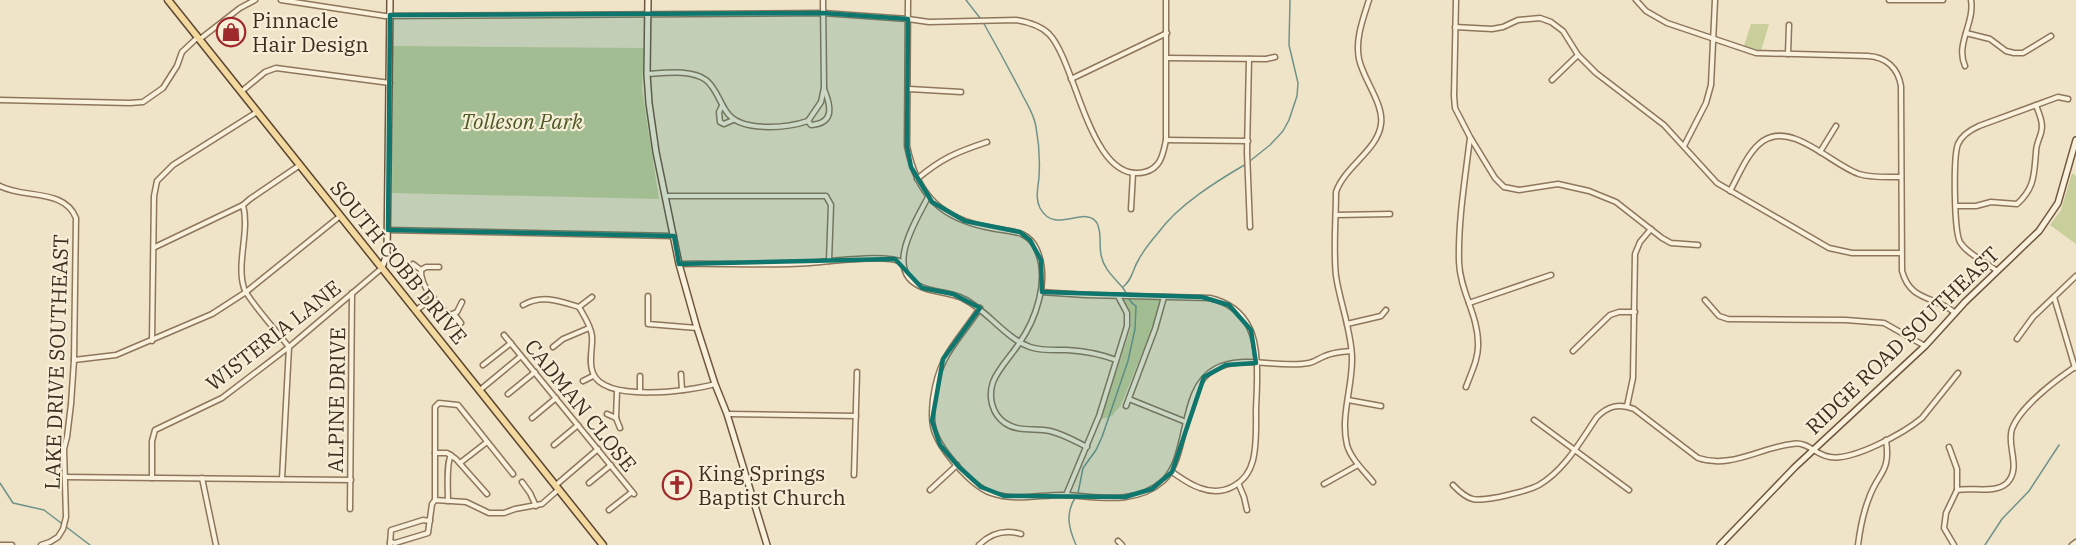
<svg xmlns="http://www.w3.org/2000/svg" width="2076" height="545" font-family="'IBM Plex Serif',serif">
  <style>
    .green { fill: #c9cf9b }
    .lines { fill: none; stroke-linecap: round; stroke-linejoin: round }
    .stream { stroke: #6f938a; stroke-width: 1.5 }
    .street-casing { stroke: #8d765c; stroke-width: 7 }
    .secondary-casing { stroke: #6f573f; stroke-width: 8 }
    .primary-casing { stroke: #5b4430; stroke-width: 9 }
    .street { stroke: #faf1dc; stroke-width: 4 }
    .secondary { stroke: #faf1dc; stroke-width: 5 }
    .primary { stroke: #f3d9a0; stroke-width: 6 }
    .marked { fill: #0f766e; fill-opacity: 0.2; stroke: #0f766e; stroke-width: 4.5; stroke-linejoin: round }
    .labels { text-anchor: middle; dominant-baseline: central; stroke-width: 4.5; stroke-linejoin: round; paint-order: stroke }
    .poi-label { font-size: 21px; fill: #3d2e20; stroke: #f7eed8; text-anchor: start }
    .park-label { font-size: 21px; font-style: italic; fill: #4d5a26; stroke: #f7eed8 }
    .street-label { font-size: 21px; fill: #3d2e20; stroke: #f7eed8 }
  </style>
  <rect width="100%" height="100%" fill="#f0e4c8"/>
  <!-- green -->
  <g class="green">
    <path d="M1751,24h18l-8,27 -17,-5z"/>
    <path d="M393,46l251,2 -2,42 17,109 -267,-6z"/>
    <path d="M2072,173l4,3v68l-26,-19 11,-15z"/>
    <path d="M1124,300h36l-9,31 -30,74 -9,11 -11,3 30,-92v-12z"/>
  </g>
  <g class="lines">
    <!-- stream -->
    <g class="stream">
      <path d="M966,0l14,18"/>
      <path d="M983,22c13,23 25,45 37,68 6,13 14,23 16,37 3,16 4,34 3,50 -1,12 -4,21 1,31 15,28 45,-4 57,15 5,9 2,22 4,32 3,15 13,22 22,33 5,7 5,14 13,18l-1,23 -7,32 -26,76 -6,13 -13,18 -5,25"/>
      <path d="M1250,161l20,-16 13,-14 6,-11 8,-24 1,-13 -9,-38 1,-45"/>
      <path d="M1123,287c10,-8 9,-17 16,-28 5,-9 12,-18 19,-26 20,-28 59,-52 88,-69"/>
      <path d="M0,483l13,20 31,7 46,35"/>
      <path d="M1075,498c-10,16 -6,31 1,47"/>
      <path d="M1985,545l17,-26 27,-28 30,-46"/>
    </g>
    <!-- street casing -->
    <g class="street-casing">
      <g id="street">
        <path d="M281,0l104,16 438,-3 85,6 21,3 87,-2c12,2 24,5 33,14 28,29 41,152 96,138 16,-4 18,-18 21,-32v-140"/>
        <path d="M908,0l-1,146c10,49 34,73 84,82 19,4 37,1 46,22 13,30 -1,70 -19,95 -8,12 -20,24 -25,37 -5,15 -1,32 12,41 13,9 30,5 45,8 13,3 25,10 37,16"/>
        <path d="M1369,0c-6,19 -14,39 -10,59 4,20 25,45 22,65 -3,26 -36,42 -45,68 0,28 -3,56 0,84 4,27 15,53 16,81 1,29 -12,59 -5,88 4,14 17,26 26,37"/>
        <path d="M1456,0l-2,96 1,12 15,29 25,41 9,9 15,3 39,-6 31,7 27,11 46,36 9,5 27,2"/>
        <path d="M1636,0l10,11 21,12 89,30 112,3c18,1 30,12 33,30l1,185c9,32 33,24 53,42"/>
        <path d="M1889,0h54"/>
        <path d="M1455,27l37,2 11,-2 15,-7 22,-2 11,4 12,9 15,24 18,18 68,52 53,58 112,65 23,5h48"/>
        <path d="M1966,33l24,6 16,12 8,2h9l28,-17"/>
        <path d="M200,39l40,-31 15,-8"/>
        <path d="M1788,54l1,-29"/>
        <path d="M1167,58l99,1 9,-2"/>
        <path d="M1249,59l-2,93 3,75"/>
        <path d="M1965,66c-10,-22 10,-43 6,-66"/>
        <path d="M647,74c18,-1 44,-5 59,6 10,8 13,21 20,31 13,22 61,17 82,10l13,-19 3,-14 -1,-88"/>
        <path d="M1071,79l96,-46"/>
        <path d="M1552,80l26,-25"/>
        <path d="M909,89l52,3"/>
        <path d="M242,91l23,-19 11,-4 114,15"/>
        <path d="M0,100l130,3 13,-1 20,-14 14,-22 5,-14 16,-15"/>
        <path d="M722,106l-3,6 1,10 4,2 9,-4"/>
        <path d="M808,121l3,4c24,-2 20,-19 13,-36"/>
        <path d="M1166,140l82,1"/>
        <path d="M1684,146l22,-43 5,-18 4,-85"/>
        <path d="M1820,152l16,-26"/>
        <path d="M917,179c25,-21 40,-27 70,-37"/>
        <path d="M0,186c24,13 64,2 76,32l-2,142 -3,44 -4,33 -3,12 2,68 -3,12 -5,8 -8,5 -9,3"/>
        <path d="M1730,191c9,-16 18,-40 33,-50 29,-20 69,24 96,33 13,4 28,3 41,3"/>
        <path d="M665,196h161l5,9 -2,56"/>
        <path d="M928,197c-13,26 -46,76 -4,91 13,5 27,4 40,11 24,12 41,39 66,48 12,4 25,3 37,3 17,1 34,4 49,10"/>
        <path d="M243,205c7,26 -7,58 1,83 4,12 36,47 45,59l-7,132"/>
        <path d="M1956,206h20l15,-4 26,2c18,-16 17,-30 19,-52 0,-7 3,-12 5,-19 3,-10 -2,-19 -5,-28"/>
        <path d="M1131,209l2,-36"/>
        <path d="M1336,215l54,-1"/>
        <path d="M388,230l286,6"/>
        <path d="M155,247l88,-42 7,-6 50,-34"/>
        <path d="M413,264l8,6"/>
        <path d="M679,264c44,-1 88,2 131,-1 23,-2 73,-9 93,-1"/>
        <path d="M439,267h-13l-5,3c-1,16 16,36 29,45l7,-3 5,-10"/>
        <path d="M1997,271c-11,-9 -30,-17 -37,-29 -6,-11 -7,-85 -2,-98 4,-9 12,-14 21,-18l79,-29 10,2"/>
        <path d="M1041,292l44,3 125,3c17,4 31,13 39,29 11,20 8,59 7,82 0,16 1,35 -3,51 -6,24 -29,37 -53,28 -10,-3 -19,-10 -28,-16"/>
        <path d="M648,296v28l49,4"/>
        <path d="M2054,297l21,71"/>
        <path d="M1705,300l14,16 9,3 118,1 38,3 41,23"/>
        <path d="M1469,303l82,-28"/>
        <path d="M523,305c19,-11 37,-4 56,2 5,9 12,19 13,29 1,12 -4,26 1,37 11,30 98,18 122,11"/>
        <path d="M579,307l13,-10"/>
        <path d="M980,308c-23,35 -41,46 -47,91 -1,9 -2,18 0,27 4,21 37,59 58,67 25,9 51,1 76,2 32,2 69,10 96,-14 27,-24 16,-93 52,-112 27,-15 64,0 94,-6 6,-1 10,-5 16,-7 8,-4 17,-4 26,-5"/>
        <path d="M416,310l18,-12"/>
        <path d="M454,314l7,9"/>
        <path d="M1347,324l34,-8 5,-6"/>
        <path d="M504,335l130,159"/>
        <path d="M2017,339l16,-22 43,-41"/>
        <path d="M152,341l2,-145 3,-15 16,-16 84,-53"/>
        <path d="M553,347l10,-8 26,-11"/>
        <path d="M1573,351l37,-36 9,-3h16"/>
        <path d="M74,360l42,-5 96,-41 34,-22 93,-75"/>
        <path d="M483,365l28,-22"/>
        <path d="M681,374l1,16"/>
        <path d="M583,381l10,-5"/>
        <path d="M1466,387c5,-14 13,-29 12,-44 0,-28 -18,-52 -19,-81 -1,-41 6,-83 11,-124"/>
        <path d="M480,390l41,-34"/>
        <path d="M617,391l-1,27 4,10"/>
        <path d="M640,391v-15"/>
        <path d="M508,394l27,-22"/>
        <path d="M1129,399l57,23"/>
        <path d="M1348,400l33,6"/>
        <path d="M1126,406l29,-77 9,-32"/>
        <path d="M1627,406l6,-28 2,-124 5,-12 11,-13"/>
        <path d="M607,414l9,4"/>
        <path d="M727,414l129,2"/>
        <path d="M532,418l24,-20"/>
        <path d="M1534,420l95,70"/>
        <path d="M554,445l24,-20"/>
        <path d="M1949,447l8,22v21l-11,23 -2,15 10,17"/>
        <path d="M435,453h12l9,6 31,35"/>
        <path d="M460,463l27,-21"/>
        <path d="M854,475l3,-103"/>
        <path d="M65,477l286,3"/>
        <path d="M152,478v-37l3,-11 67,-32 67,-51 93,-79"/>
        <path d="M202,478l14,67"/>
        <path d="M522,482l8,11 6,13"/>
        <path d="M589,483l22,-18"/>
        <path d="M1324,484l34,-19"/>
        <path d="M556,485l42,-36"/>
        <path d="M1239,485l5,12 3,13"/>
        <path d="M1453,485c17,18 23,16 46,12 13,-3 29,-6 40,-12 26,-15 42,-45 58,-68 11,-11 22,-14 37,-8l64,49c33,11 61,-10 94,-14 16,-3 23,11 38,13 23,4 74,-24 92,-39l36,-45"/>
        <path d="M930,490l27,-25"/>
        <path d="M1957,490c15,-3 38,4 50,-7 15,-15 -1,-38 5,-54 8,-22 44,-49 63,-62"/>
        <path d="M1066,495l33,-79 28,-90v-13l-9,-17"/>
        <path d="M435,500v-93l4,-4 19,2 55,69"/>
        <path d="M448,501c0,-12 -2,-37 3,-46"/>
        <path d="M350,509l2,-216"/>
        <path d="M609,510l23,-18"/>
        <path d="M1118,541l4,4"/>
        <path d="M390,542l5,1 33,-10 4,-29 3,-4 31,2 23,11h15l11,-4 27,-5 17,-15"/>
        <path d="M0,545h12"/>
        <path d="M390,545l1,-15 32,-10 7,1"/>
        <path d="M979,545c12,-12 25,-16 42,-11"/>
        <path d="M1858,545c2,-16 5,-32 11,-47 9,-26 22,-25 17,-58"/>
        <path d="M2072,545l4,-3"/>
      </g>
    </g>
    <!-- secondary casing -->
    <g class="secondary-casing">
      <g id="secondary">
        <path d="M648,0l-1,74 2,29 7,49 23,112 18,64 18,56 12,30 40,131"/>
        <path d="M382,267l5,-12 3,-255"/>
        <path d="M1720,545l75,-78 130,-121 40,-44 74,-71 19,-28 18,-63"/>
      </g>
    </g>
    <!-- primary casing -->
    <g class="primary-casing">
      <path id="primary" d="M168,0l435,545"/>
    </g>
    <!-- street -->
    <use href="#street" class="street"/>
    <!-- secondary -->
    <use href="#secondary" class="secondary"/>
    <!-- primary -->
    <use href="#primary" class="primary"/>
  </g>
  <!-- marked area -->
  <path class="marked" d="M823,13l85,6 -1,127 4,21 21,35 33,19 55,11 10,8 11,20 1,32 160,5 27,8 22,25 5,33 -30,2 -22,12 -32,95 -20,17 -27,8 -121,-1 -23,-9 -22,-20 -19,-22 -8,-24 11,-62 37,-51 -27,-14 -31,-6 -27,-29 -216,5 -5,-28 -286,-6 2,-215z"/>
  <!-- icons -->
  <defs>
    <g id="shop-ring" transform="scale(1.5)"><circle r="9.5" fill="#f7eed8" stroke="#9e2a2b" stroke-width="1.5"/><path d="M-5-2.5h2.3a2.7 3.5 0 0 1 5.4 0H5L5.5 6h-11ZM-1.5-2.5h3a1.5 2.3 0 0 0-3 0Z" fill="#9e2a2b"/></g>
    <g id="church-ring" transform="scale(1.5)"><circle r="9.5" fill="#f7eed8" stroke="#9e2a2b" stroke-width="1.5"/><path d="M-1.2-6h2.4v3.5h3.3v2.4h-3.3V6h-2.4V-.1h-3.3v-2.4h3.3Z" fill="#9e2a2b"/></g>
  </defs>
  <g fill-rule="evenodd">
    <use href="#shop-ring" x="231" y="32"/>
    <use href="#church-ring" x="677" y="485"/>
  </g>
  <g class="labels">
    <!-- poi labels -->
    <g class="poi-label">
      <text x="252" y="20">Pinnacle<tspan x="252" dy="24">Hair Design</tspan></text>
      <text x="698" y="473">King Springs<tspan x="698" dy="24">Baptist Church</tspan></text>
    </g>
    <!-- park labels -->
    <g class="park-label">
      <text x="522" y="121">Tolleson Park</text>
    </g>
    <!-- street labels -->
    <g class="street-label">
      <text transform="translate(399 262) rotate(51)">SOUTH COBB DRIVE</text>
      <text transform="translate(273 335) rotate(-38)">WISTERIA LANE</text>
      <text transform="translate(1902 340) rotate(-44)">RIDGE ROAD SOUTHEAST</text>
      <text transform="translate(56 362) rotate(-88)">LAKE DRIVE SOUTHEAST</text>
      <text transform="translate(336 400) rotate(-89)">ALPINE DRIVE</text>
      <text transform="translate(581 405) rotate(51)">CADMAN CLOSE</text>
    </g>
  </g>
</svg>
